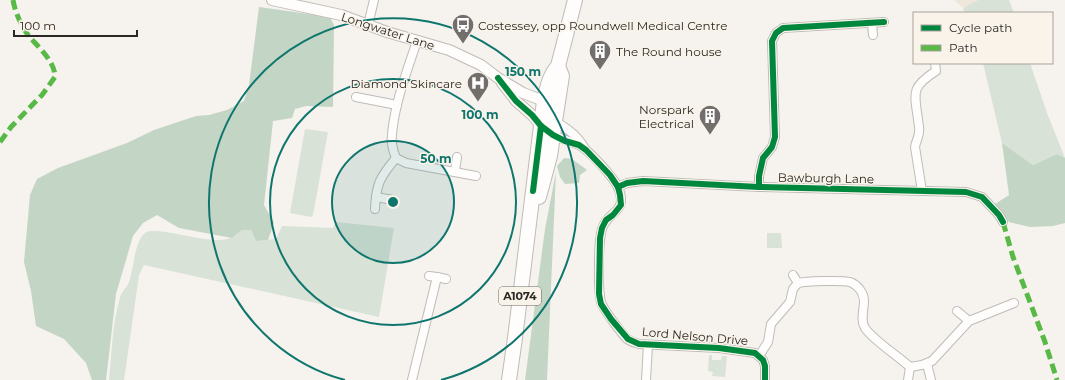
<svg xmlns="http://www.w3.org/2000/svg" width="1065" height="380" font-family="Montserrat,sans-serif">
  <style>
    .built { fill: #efe6dc }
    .green { fill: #d8e2d7 }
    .forest { fill: #c3d5c5 }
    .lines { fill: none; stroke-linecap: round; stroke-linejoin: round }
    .minor-casing { stroke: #bebcb8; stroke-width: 10 }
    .tertiary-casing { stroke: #bebcb8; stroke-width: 12 }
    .trunk-casing { stroke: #bebcb8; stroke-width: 16 }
    .minor { stroke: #fefdfc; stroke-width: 8 }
    .tertiary { stroke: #fefdfc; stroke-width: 10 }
    .trunk { stroke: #fefdfc; stroke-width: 14 }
    .quiet { stroke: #58b947; stroke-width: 5; stroke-dasharray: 10 5; stroke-linecap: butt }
    .cycleway-casing { stroke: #faf3ea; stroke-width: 8 }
    .cycleway { stroke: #00873e; stroke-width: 6 }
    .ring { fill: none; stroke: #0f766e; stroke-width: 2 }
    .labels { text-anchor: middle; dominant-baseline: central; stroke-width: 3; stroke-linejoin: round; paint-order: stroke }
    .shield { fill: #faf3ea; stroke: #68645f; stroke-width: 1 }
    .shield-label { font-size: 11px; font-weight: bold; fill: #2a2724 }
    .poi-label { font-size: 12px; fill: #2a2724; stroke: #faf3ea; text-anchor: start }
    .street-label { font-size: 12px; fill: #2a2724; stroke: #faf3ea }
    .centre { fill: #0f766e; stroke: #faf3ea; stroke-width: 2 }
    .ring-label { font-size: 12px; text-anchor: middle; font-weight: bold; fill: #0f766e; stroke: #faf3ea; stroke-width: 3; stroke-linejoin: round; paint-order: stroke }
  </style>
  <rect width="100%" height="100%" fill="#f6f2ee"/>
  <!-- built -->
  <path class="built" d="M954,0h28l-19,8z"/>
  <!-- green -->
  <g class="green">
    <path d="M979,0h30l5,13h-49l-2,-5z"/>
    <path d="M983,63h47l17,50 18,45 -8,-4 -24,11 -31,-22z"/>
    <path d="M305,129l23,3 -15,83 -2,2 -21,-4z"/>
    <path d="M336,222l58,6 -15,89 -235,-52 -5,10 -15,105h-15c3,-27 3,-56 11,-82 1,-6 7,-10 9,-16 5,-13 5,-40 16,-49 13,-9 68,15 88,4 3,-1 6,-5 9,-7h9l5,11 20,-2 6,-13 51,2z"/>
    <path d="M767,233h14l1,15h-15z"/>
    <path d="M709,355h3v5h9l1,-4h5l-2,21 -13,-1 1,-4 -5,-1z"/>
  </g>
  <!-- forest -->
  <g class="forest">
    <path d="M259,7l71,10 4,8 -1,82 -27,-1 -11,3 -3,9 -19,3 -9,84 10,18 -6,17 -12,1 -5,-11h-9l-10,8 -53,-10 -22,-13 -14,8 -10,13 -17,58 -10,86h-14l-6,-17 -22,-24 -28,-13 -5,-35 -7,-29 6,-67 7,-16 21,-11 69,-25 27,-13 42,-14 13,-1 18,-5 17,-9 5,-16z"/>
    <path d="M1002,143l31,22 24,-11 8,4v65l-12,3 -23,1 -21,-5 -14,-18 14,-9z"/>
    <path d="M564,158l8,1 15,11 -7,5 -1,8 -14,1 -5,-7 -3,-11z"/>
    <path d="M556,172l-9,208h-22l20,-151z"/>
  </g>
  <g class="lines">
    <!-- minor casing -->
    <g class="minor-casing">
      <g id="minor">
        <path d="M872,23l1,12"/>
        <path d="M368,25l6,-25"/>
        <path d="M417,41c-10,30 -22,61 -25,93 -1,8 1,17 4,24l10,5 70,13"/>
        <path d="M356,97l41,8"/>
        <path d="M555,121c13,8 23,15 30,28"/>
        <path d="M551,133c9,6 19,8 28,12 10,5 34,32 39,42 11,26 -11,24 -16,42 -3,11 -3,22 -3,33 0,13 -1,27 2,40 2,7 21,32 26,37 3,2 8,4 12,5l80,4 36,5 8,7 2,6v14"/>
        <path d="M455,171l2,-14"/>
        <path d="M618,187l9,-4 16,-2 116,6 207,5 16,5 17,18 4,7"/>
        <path d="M759,187v-11l4,-18 9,-11 3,-10 -3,-96 4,-8 7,-5 101,-6"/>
        <path d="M922,191l-7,-44c1,-6 4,-10 4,-15 1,-4 -1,-9 -1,-13 -4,-27 -7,-32 18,-48l-1,-8"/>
        <path d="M376,197l17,3"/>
        <path d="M375,209c1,-25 5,-32 21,-51"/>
        <path d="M793,275l5,8"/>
        <path d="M437,277l9,2"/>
        <path d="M957,311l12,10"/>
        <path d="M759,356l9,-14 3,-18 19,-22 3,-13 5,-6c8,-2 44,-3 52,-1 8,3 14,11 14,19 0,9 -4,19 1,27 8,12 33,28 45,39"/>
        <path d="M927,364l4,16"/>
        <path d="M910,367l12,-2 10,-4 37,-40 45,-18"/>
        <path d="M412,380l25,-103 -8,-1"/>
        <path d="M646,380l2,-35"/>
        <path d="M908,380l2,-13"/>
      </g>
    </g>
    <!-- tertiary casing -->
    <g class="tertiary-casing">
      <g id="tertiary">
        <path d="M272,0l69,15 46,17 62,18 32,15 17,13 25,15 21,8 3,6"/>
        <path d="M502,83l14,18 16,14 9,11"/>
      </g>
    </g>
    <!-- trunk casing -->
    <g class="trunk-casing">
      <g id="trunk">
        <path d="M539,197l11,-41 5,-35 7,-45 -4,-10"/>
        <path d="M509,380l6,-42 29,-237c3,-13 5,-25 14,-35l17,-66"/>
      </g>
    </g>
    <!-- minor -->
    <use href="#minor" class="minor"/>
    <!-- tertiary -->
    <use href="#tertiary" class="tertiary"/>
    <!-- trunk -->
    <use href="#trunk" class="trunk"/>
    <!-- quiet -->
    <g class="quiet">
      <path d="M0,142l11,-15 31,-32 13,-18c0,-16 -17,-30 -27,-42 -7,-10 -13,-23 -15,-35"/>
      <path d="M1003,222l10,35 32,85 12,38"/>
    </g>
    <!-- cycleway casing -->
    <g class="cycleway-casing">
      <g id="cycleway">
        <path d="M498,78l18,23 16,14 9,11 12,9 12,6 14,4 7,5 24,25 8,12 2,8 1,10 -8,10 -7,5 -4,8 -2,10 -1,56 2,10 10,15 17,20 11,5 80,4 36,5 8,7 2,6v14"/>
        <path d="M618,187l9,-4 16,-2 116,6 207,5 16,5 17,18 4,7"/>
        <path d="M759,187v-11l4,-18 9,-11 3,-10 -3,-96 4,-8 7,-5 101,-6"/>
        <path d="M533,191l8,-65"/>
      </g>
    </g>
    <!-- cycleway -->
    <use href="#cycleway" class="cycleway"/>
  </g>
  <!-- distance rings -->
  <circle cx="393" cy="202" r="61" fill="#0f766e" fill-opacity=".12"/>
  <g class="ring">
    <circle cx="393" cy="202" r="61"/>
    <circle cx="393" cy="202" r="123"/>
    <path d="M345 380A184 184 0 1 1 441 380"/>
  </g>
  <!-- icons -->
  <defs>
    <g id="bus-pin" transform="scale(1.15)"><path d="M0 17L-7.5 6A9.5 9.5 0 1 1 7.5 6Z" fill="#716e6b" stroke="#faf3ea"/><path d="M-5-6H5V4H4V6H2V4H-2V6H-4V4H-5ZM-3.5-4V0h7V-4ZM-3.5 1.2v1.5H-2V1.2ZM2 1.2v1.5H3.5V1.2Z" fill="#fff"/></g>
    <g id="building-pin" transform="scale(1.15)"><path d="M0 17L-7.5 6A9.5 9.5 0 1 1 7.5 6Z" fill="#716e6b" stroke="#faf3ea"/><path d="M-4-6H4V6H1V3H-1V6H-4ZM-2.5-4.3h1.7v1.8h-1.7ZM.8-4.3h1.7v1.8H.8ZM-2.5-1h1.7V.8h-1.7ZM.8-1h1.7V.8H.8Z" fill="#fff"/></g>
    <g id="hospital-pin" transform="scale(1.15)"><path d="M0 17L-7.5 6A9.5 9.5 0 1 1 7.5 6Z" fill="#716e6b" stroke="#faf3ea"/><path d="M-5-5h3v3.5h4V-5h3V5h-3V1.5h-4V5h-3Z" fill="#fff"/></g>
  </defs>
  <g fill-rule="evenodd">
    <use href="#bus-pin" x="463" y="25"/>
    <use href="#building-pin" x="600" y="51"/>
    <use href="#hospital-pin" x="478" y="83"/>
    <use href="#building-pin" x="710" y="116"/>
  </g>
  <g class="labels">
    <!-- shield labels -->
    <rect class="shield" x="499" y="287" width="42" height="18" rx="3"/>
    <g class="shield-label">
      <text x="520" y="296">A1074</text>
    </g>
    <!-- poi labels -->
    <g class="poi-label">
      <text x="478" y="25">Costessey, opp Roundwell Medical Centre</text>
      <text x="616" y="51">The Round house</text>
      <text x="462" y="83" text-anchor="end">Diamond Skincare</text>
      <text x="694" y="109" text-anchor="end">Norspark<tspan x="694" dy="14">Electrical</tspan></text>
    </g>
    <!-- street labels -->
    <g class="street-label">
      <text transform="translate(388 31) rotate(18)">Longwater Lane</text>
      <text transform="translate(826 178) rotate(1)">Bawburgh Lane</text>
      <text transform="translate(695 336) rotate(5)">Lord Nelson Drive</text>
    </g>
  </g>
  <circle cx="393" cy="202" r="6" class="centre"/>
  <g class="ring-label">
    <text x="523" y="76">150 m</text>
    <text x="480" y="119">100 m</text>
    <text x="436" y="163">50 m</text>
  </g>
  <!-- legend -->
  <rect x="913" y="12" width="140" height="52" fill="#faf3ea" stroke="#a7a19b"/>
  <rect x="921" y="25" width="20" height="6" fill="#00873e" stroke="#a7a19b"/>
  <text x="949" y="32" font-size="12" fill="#2a2724">Cycle path</text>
  <rect x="921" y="45" width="20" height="6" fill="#58b947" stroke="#a7a19b"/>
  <text x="949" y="52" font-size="12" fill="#2a2724">Path</text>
  <!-- scale -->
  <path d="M14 30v6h123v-6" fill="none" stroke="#2a2724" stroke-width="2"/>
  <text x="20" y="30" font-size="12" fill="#2a2724" stroke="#faf3ea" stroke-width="3" paint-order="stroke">100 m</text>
</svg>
